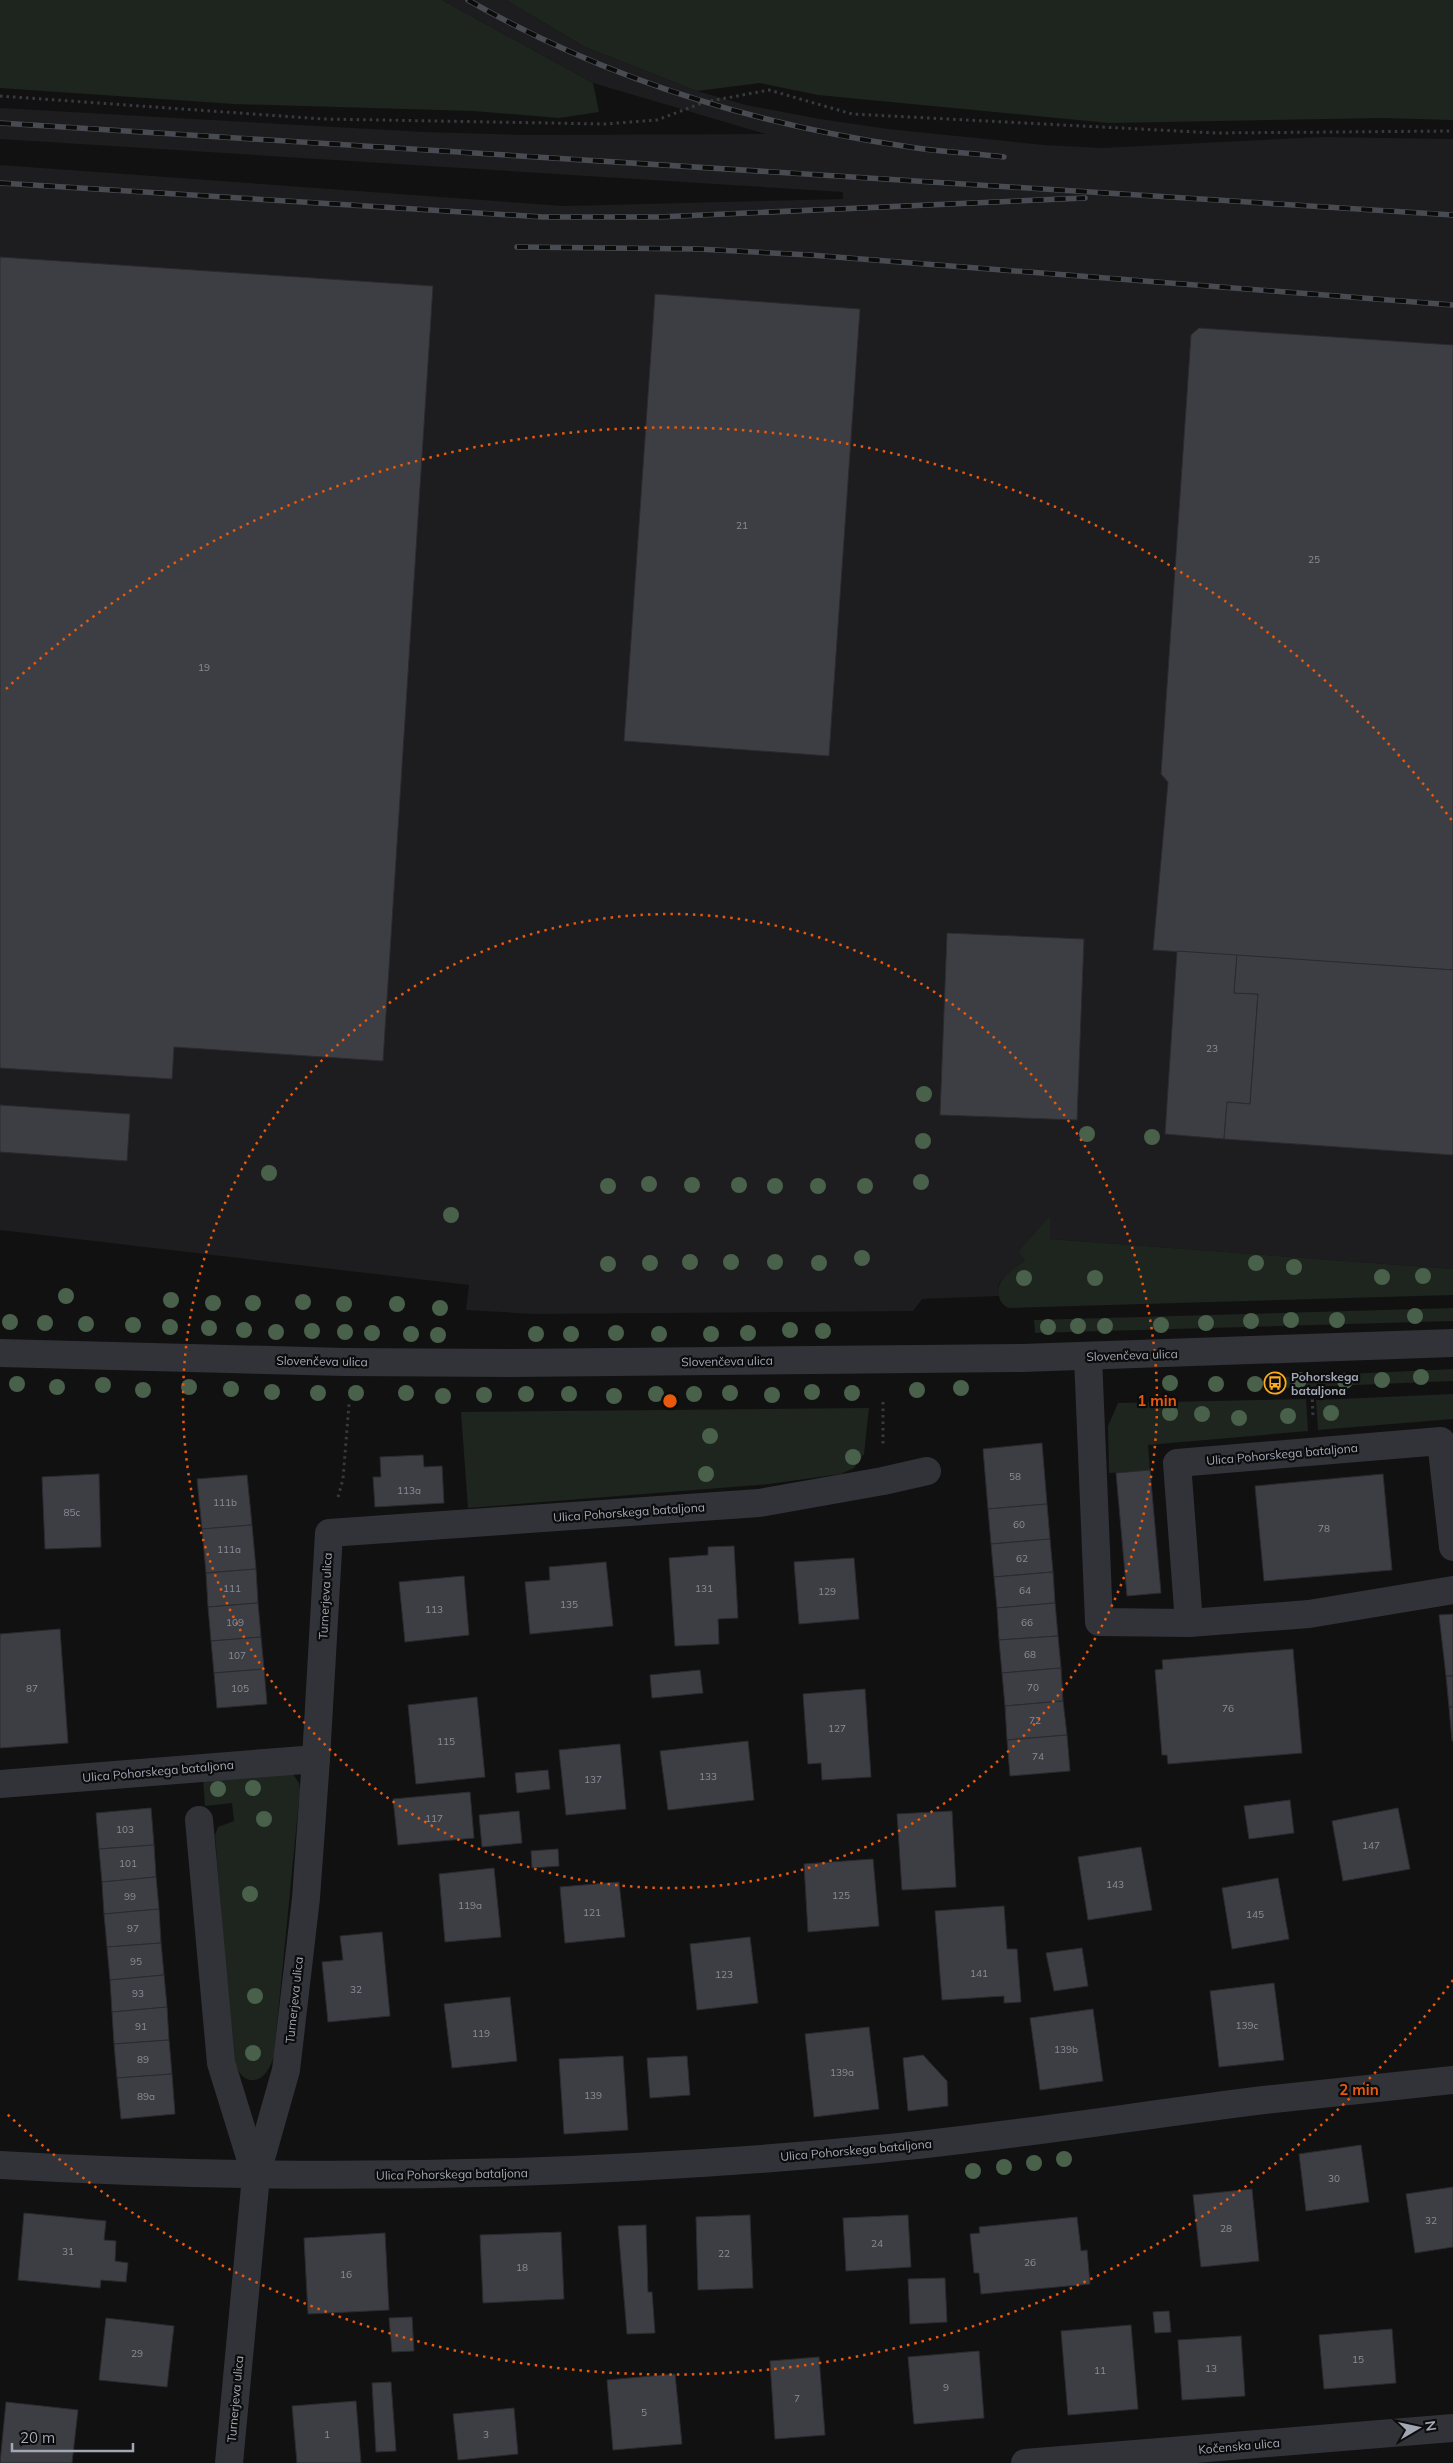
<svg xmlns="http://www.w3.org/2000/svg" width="1453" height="2463" font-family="Mulish,sans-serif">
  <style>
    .built { fill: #1d1d1f }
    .green { fill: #1d251e }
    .building { fill: #3d3e43; stroke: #2b2b2f }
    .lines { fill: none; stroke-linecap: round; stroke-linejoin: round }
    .path { stroke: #383a3f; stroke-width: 3; stroke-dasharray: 2.5 4; stroke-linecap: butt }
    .minor { stroke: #323338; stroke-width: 28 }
    .rail-casing { stroke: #484b51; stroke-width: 5.5 }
    .rail { stroke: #0c0c0d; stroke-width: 4; stroke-dasharray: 11; stroke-linecap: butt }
    .tree { fill: #49604a }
    .ring { fill: none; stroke: #e8590c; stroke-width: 2.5; stroke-dasharray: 2.5 5 }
    .labels { text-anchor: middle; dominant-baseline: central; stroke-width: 4.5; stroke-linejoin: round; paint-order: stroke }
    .number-label { font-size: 10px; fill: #888d98 }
    .street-label { font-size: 12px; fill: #a1a7b4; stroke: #0c0c0d }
    .poi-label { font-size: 12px; font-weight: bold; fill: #a1a7b4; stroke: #0c0c0d; text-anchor: start }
    .centre { fill: #e8590c; stroke: #0c0c0d; stroke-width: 2.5 }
    .ring-label { font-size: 15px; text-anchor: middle; font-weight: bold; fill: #e8590c; stroke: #0c0c0d; stroke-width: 4.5; stroke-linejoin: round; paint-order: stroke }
  </style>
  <rect width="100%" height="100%" fill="#111112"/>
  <!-- built -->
  <path class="built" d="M442,0h64l79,47 112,44 49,14 74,14 68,10 156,16 58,3 220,-11 131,2v1130l-403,-30v-22l-25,43 -23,19 -4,7 1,10 -77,3 -9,12 -379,3 -68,-4 3,-25 -469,-55v-1065l564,41 279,-7v-7l-843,-53v-31l424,24 104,3 238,-1 -173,-51z"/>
  <!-- green -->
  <g class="green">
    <path d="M0,0h442l151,83 6,29 -40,6 -86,-7 -239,-7 -234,-16z"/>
    <path d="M506,0h947v120l-71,-2 -273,5 -291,-28 -58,-12 -63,8 -112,-44z"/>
    <path d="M1050,1216v23l403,30v26l-444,13c-5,-2 -9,-6 -10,-12 -5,-17 15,-26 26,-36l-6,-9z"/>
    <path d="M1453,1308v13l-418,12 -1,-13z"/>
    <path d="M1453,1369v12l-169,7v-11z"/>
    <path d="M1453,1394v25l-135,11 -2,-30z"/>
    <path d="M1306,1399l2,32 -160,14 2,25 -41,3 -1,-47 10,-23z"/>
    <path d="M869,1408l-5,46 -10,14 -13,6 -72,10 -301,24 -7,-96z"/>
    <path d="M293,1774l6,9 1,7 -26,265c-8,32 -33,35 -42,1l-17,-221 3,-8 16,-6 -2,-18 -27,3 -2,-28z"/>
  </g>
  <!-- building -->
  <g class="building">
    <path d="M0,257l433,29 -50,775 -209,-14 -2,32 -172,-11z"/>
    <path d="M655,294l205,15 -31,447 -205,-15z"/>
    <path d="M1199,328l254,17v625l-300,-20 15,-168 -7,-8 30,-439z"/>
    <path d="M947,933l137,6 -7,181 -137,-5z"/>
    <path d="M1177,951l60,4 -3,38 24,1 -8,110 -23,-2 -3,37 -59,-5z"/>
    <path d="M1237,955l216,15v185l-229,-16 3,-37 23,2 8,-110 -24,-1z"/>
    <path d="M0,1105l130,9 -3,47 -127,-9z"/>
    <path d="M1042,1443l5,61 -59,5 -5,-60z"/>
    <path d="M423,1455l1,12 18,-1 2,37 -69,4 -2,-30h8l-1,-20z"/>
    <path d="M1150,1470l11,123 -34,3 -11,-123z"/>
    <path d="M99,1474l2,73 -56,2 -3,-72z"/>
    <path d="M1383,1474l9,96 -128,11 -9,-95z"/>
    <path d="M247,1475l5,50 -50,4 -5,-50z"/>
    <path d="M1047,1504l3,35 -59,5 -3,-35z"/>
    <path d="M252,1525l4,44 -50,4 -4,-44z"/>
    <path d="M1050,1539l3,33 -59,5 -3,-33z"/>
    <path d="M734,1546l4,72 -20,1 1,25 -44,2 -6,-88 39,-3v-8z"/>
    <path d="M854,1558l5,61 -60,5 -5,-62z"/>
    <path d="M606,1562l7,64 -83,8 -5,-52 25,-2 -1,-13z"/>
    <path d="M256,1569l2,34 -50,4 -2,-34z"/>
    <path d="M1053,1572l2,31 -58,5 -3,-31z"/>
    <path d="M464,1576l5,59 -64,7 -6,-60z"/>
    <path d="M258,1603l3,34 -50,4 -3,-34z"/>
    <path d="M1055,1603l3,33 -59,4 -2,-32z"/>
    <path d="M1453,1614v62h-7l-7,-61z"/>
    <path d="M60,1629l8,114 -68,5v-114z"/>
    <path d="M1058,1636l3,32 -59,5 -3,-33z"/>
    <path d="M261,1637l3,32 -50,4 -3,-32z"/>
    <path d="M1293,1649l9,104 -134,11 -1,-9h-5l-7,-85 8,-1 -1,-9z"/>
    <path d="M1061,1668l2,33 -58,5 -3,-33z"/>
    <path d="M264,1669l3,35 -50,4 -3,-35z"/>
    <path d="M700,1670l3,23 -51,5 -2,-23z"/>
    <path d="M1446,1676h7v31h-4z"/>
    <path d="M865,1689l6,88 -49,3 -1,-17 -13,1 -5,-70z"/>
    <path d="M477,1697l8,80 -69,7 -8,-79z"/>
    <path d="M1063,1701l4,34 -60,5 -2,-34z"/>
    <path d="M1449,1707h4v34h-1z"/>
    <path d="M1067,1735l3,36 -60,5 -3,-36z"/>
    <path d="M748,1741l6,59 -86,10 -8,-59z"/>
    <path d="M620,1744l6,65 -60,6 -7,-65z"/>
    <path d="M548,1770l2,19 -33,4 -2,-20z"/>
    <path d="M470,1792l4,46 -76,7 -5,-46z"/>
    <path d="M1290,1800l4,33 -45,6 -5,-33z"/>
    <path d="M151,1808l3,37 -55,4 -3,-36z"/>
    <path d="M1398,1808l12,61 -67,12 -11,-60z"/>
    <path d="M519,1811l3,32 -40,4 -3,-32z"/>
    <path d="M952,1811l4,76 -54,3 -5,-76z"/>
    <path d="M154,1845l2,32 -54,5 -3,-33z"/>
    <path d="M1141,1847l11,63 -64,10 -10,-63z"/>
    <path d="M558,1849l1,17 -27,2 -1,-17z"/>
    <path d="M873,1859l6,67 -71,6 -4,-68z"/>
    <path d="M494,1868l7,69 -56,5 -6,-68z"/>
    <path d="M156,1877l3,32 -55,5 -2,-32z"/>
    <path d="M1278,1878l11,61 -57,10 -10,-61z"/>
    <path d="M619,1882l6,55 -60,6 -5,-56z"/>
    <path d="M1004,1906l3,43h10l4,53 -17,1v-7l-62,4 -7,-89z"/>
    <path d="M159,1909l2,34 -54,4 -3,-33z"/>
    <path d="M382,1932l8,84 -62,6 -6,-60 21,-2 -3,-24z"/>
    <path d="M750,1937l8,66 -61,7 -7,-66z"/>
    <path d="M161,1943l3,32 -54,5 -3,-33z"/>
    <path d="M1082,1948l6,38 -34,5 -8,-38z"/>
    <path d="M164,1975l3,32 -55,5 -2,-32z"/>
    <path d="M1274,1983l10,77 -65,7 -9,-76z"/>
    <path d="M510,1997l7,64 -65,7 -8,-64z"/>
    <path d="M167,2007l2,33 -55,4 -2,-32z"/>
    <path d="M1093,2009l10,72 -63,9 -10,-72z"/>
    <path d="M869,2027l10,82 -65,8 -9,-83z"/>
    <path d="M169,2040l3,34 -55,4 -3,-34z"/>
    <path d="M923,2055l24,26 1,25 -40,5 -5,-53z"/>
    <path d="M623,2056l5,74 -64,4 -5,-75z"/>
    <path d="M687,2056l3,39 -40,3 -3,-40z"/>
    <path d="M172,2074l3,40 -54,5 -4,-41z"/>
    <path d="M1361,2145l8,57 -63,9 -7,-57z"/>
    <path d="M1453,2187v60l-38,6 -9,-59z"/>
    <path d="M1252,2189l7,72 -58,6 -8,-72z"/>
    <path d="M24,2213l82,8 -2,19 12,1 -1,20 13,2 -2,19 -25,-2 -1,8 -82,-8z"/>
    <path d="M750,2215l3,73 -55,2 -2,-73z"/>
    <path d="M908,2215l3,52 -65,4 -3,-53z"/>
    <path d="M1077,2217l4,34 6,-1 3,34 -109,10 -2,-21h-5l-4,-39 10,-1 -1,-6z"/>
    <path d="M646,2225l2,67h4l3,41 -28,1 -9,-108z"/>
    <path d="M561,2232l3,67 -81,4 -3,-68z"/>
    <path d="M385,2233l4,77 -81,4 -4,-76z"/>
    <path d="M945,2278l2,44 -37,2 -2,-45z"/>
    <path d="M1169,2311l2,21 -16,1 -2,-21z"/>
    <path d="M412,2317l2,34 -22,1 -3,-34z"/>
    <path d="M106,2318l68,8 -7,61 -68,-7z"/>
    <path d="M1131,2325l7,84 -70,6 -7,-84z"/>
    <path d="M1392,2329l4,54 -72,6 -5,-54z"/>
    <path d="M1241,2336l4,60 -63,4 -4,-60z"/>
    <path d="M979,2351l5,67 -70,6 -6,-67z"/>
    <path d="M819,2357l6,78 -50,4 -5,-78z"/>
    <path d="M675,2374l7,70 -69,6 -6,-70z"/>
    <path d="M391,2382l5,69 -20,1 -4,-69z"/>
    <path d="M356,2401l5,62h-64l-5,-57z"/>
    <path d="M6,2402l72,8 -6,53h-72z"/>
    <path d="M514,2408l4,46 -60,6 -5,-46z"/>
  </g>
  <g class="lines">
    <!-- path -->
    <g class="path">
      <path d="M0,96l323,23 282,5 52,-4 48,-18 64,-12 83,24 364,19 237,-2"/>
      <path d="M1312,1393l1,24"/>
      <path d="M883,1402v42"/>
      <path d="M338,1497l5,-18 6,-75"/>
    </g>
    <!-- minor -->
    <g class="minor">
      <path d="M0,1353l345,9 168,1 509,-5 431,-15"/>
      <path d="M1088,1357l11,265 90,1 120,-9 144,-24"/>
      <path d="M1189,1623l-12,-160 264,-22 12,106"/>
      <path d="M0,1784l316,-25"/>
      <path d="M199,1820l22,243 35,113"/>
      <path d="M0,2165c294,17 585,12 878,-16 129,-12 257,-33 386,-49 63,-7 126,-13 189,-20"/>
      <path d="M229,2463l27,-287 30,-106 20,-172 10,-139 13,-226 430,-30 124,-22 44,-10"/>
      <path d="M1025,2463l428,-35"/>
    </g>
    <!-- rail casing -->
    <g class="rail-casing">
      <g id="rail">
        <path d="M468,0c136,78 287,125 442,147 31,5 62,6 94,10"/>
        <path d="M0,123l1453,92"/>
        <path d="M0,183l543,34h115l427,-19"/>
        <path d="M517,247l180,2 113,6 643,50"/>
      </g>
    </g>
    <!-- rail -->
    <use href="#rail" class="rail"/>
  </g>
  <!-- trees -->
  <g class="tree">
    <circle cx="924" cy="1094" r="8"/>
    <circle cx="1087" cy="1134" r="8"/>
    <circle cx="1152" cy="1137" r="8"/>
    <circle cx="923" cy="1141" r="8"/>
    <circle cx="269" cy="1173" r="8"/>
    <circle cx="921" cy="1182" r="8"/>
    <circle cx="649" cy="1184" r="8"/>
    <circle cx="692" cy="1185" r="8"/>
    <circle cx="739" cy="1185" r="8"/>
    <circle cx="608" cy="1186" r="8"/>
    <circle cx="775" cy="1186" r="8"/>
    <circle cx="818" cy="1186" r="8"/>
    <circle cx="865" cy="1186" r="8"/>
    <circle cx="451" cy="1215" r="8"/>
    <circle cx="862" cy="1258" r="8"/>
    <circle cx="690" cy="1262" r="8"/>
    <circle cx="731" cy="1262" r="8"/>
    <circle cx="775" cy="1262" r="8"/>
    <circle cx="650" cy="1263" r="8"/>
    <circle cx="819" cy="1263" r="8"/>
    <circle cx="1256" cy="1263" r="8"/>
    <circle cx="608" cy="1264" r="8"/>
    <circle cx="1294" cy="1267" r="8"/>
    <circle cx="1423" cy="1276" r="8"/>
    <circle cx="1382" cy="1277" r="8"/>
    <circle cx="1024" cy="1278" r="8"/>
    <circle cx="1095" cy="1278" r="8"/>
    <circle cx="66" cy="1296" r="8"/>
    <circle cx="171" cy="1300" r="8"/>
    <circle cx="303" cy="1302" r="8"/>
    <circle cx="213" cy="1303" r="8"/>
    <circle cx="253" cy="1303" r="8"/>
    <circle cx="344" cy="1304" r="8"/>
    <circle cx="397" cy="1304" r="8"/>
    <circle cx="440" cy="1308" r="8"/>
    <circle cx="1415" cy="1316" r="8"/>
    <circle cx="1291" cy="1320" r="8"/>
    <circle cx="1337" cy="1320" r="8"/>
    <circle cx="1251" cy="1321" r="8"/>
    <circle cx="10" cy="1322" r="8"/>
    <circle cx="45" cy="1323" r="8"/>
    <circle cx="1206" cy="1323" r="8"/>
    <circle cx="86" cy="1324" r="8"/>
    <circle cx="133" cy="1325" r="8"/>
    <circle cx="1161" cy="1325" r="8"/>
    <circle cx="1078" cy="1326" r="8"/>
    <circle cx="1105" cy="1326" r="8"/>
    <circle cx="170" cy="1327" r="8"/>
    <circle cx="1048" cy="1327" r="8"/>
    <circle cx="209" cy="1328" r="8"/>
    <circle cx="244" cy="1330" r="8"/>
    <circle cx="790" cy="1330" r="8"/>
    <circle cx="312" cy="1331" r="8"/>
    <circle cx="823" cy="1331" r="8"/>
    <circle cx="276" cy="1332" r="8"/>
    <circle cx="345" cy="1332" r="8"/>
    <circle cx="372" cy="1333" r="8"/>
    <circle cx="616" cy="1333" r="8"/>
    <circle cx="748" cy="1333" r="8"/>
    <circle cx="411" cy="1334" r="8"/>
    <circle cx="536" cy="1334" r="8"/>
    <circle cx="571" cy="1334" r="8"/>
    <circle cx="659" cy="1334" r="8"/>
    <circle cx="711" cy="1334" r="8"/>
    <circle cx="438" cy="1335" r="8"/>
    <circle cx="1421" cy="1377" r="8"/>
    <circle cx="1299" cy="1380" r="8"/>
    <circle cx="1382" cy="1380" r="8"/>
    <circle cx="1345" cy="1381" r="8"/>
    <circle cx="1170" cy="1383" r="8"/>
    <circle cx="17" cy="1384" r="8"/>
    <circle cx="1216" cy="1384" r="8"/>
    <circle cx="1255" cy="1384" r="8"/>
    <circle cx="103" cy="1385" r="8"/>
    <circle cx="57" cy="1387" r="8"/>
    <circle cx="189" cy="1387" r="8"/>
    <circle cx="961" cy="1388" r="8"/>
    <circle cx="231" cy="1389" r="8"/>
    <circle cx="143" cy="1390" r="8"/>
    <circle cx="917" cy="1390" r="8"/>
    <circle cx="272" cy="1392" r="8"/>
    <circle cx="812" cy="1392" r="8"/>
    <circle cx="318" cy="1393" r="8"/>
    <circle cx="356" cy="1393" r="8"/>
    <circle cx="406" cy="1393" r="8"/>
    <circle cx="730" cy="1393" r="8"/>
    <circle cx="852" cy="1393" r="8"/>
    <circle cx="526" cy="1394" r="8"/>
    <circle cx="569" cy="1394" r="8"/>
    <circle cx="656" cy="1394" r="8"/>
    <circle cx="694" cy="1394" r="8"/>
    <circle cx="484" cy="1395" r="8"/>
    <circle cx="772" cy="1395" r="8"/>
    <circle cx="443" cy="1396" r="8"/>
    <circle cx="614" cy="1396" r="8"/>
    <circle cx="1170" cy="1413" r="8"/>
    <circle cx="1331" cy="1413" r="8"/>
    <circle cx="1202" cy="1414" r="8"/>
    <circle cx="1288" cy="1416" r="8"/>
    <circle cx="1239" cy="1418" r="8"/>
    <circle cx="710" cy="1436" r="8"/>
    <circle cx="853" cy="1457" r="8"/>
    <circle cx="706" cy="1474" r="8"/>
    <circle cx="253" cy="1788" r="8"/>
    <circle cx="218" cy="1789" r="8"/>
    <circle cx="264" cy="1819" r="8"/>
    <circle cx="250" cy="1894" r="8"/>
    <circle cx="255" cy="1996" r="8"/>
    <circle cx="253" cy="2053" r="8"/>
    <circle cx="1064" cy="2159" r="8"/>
    <circle cx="1034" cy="2163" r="8"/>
    <circle cx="1004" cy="2167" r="8"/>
    <circle cx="973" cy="2171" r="8"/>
  </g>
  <!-- distance rings -->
  <g class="ring">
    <circle cx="670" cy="1401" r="487"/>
    <path d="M1453 1980A974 974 0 0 1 6 2113M6 689A974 974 0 0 1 1453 822"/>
  </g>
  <!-- icons -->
  <defs>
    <g id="bus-ring" transform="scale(1.125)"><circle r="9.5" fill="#0c0c0d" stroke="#fcab1f" stroke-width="1.5"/><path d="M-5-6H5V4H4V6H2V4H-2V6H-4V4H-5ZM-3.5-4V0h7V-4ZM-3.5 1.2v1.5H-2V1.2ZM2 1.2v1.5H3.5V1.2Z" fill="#fcab1f"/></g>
  </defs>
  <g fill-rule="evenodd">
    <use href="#bus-ring" x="1275" y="1383"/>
  </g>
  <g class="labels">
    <!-- number labels -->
    <g class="number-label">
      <text x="742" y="525">21</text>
      <text x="1314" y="559">25</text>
      <text x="204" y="667">19</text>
      <text x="1212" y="1048">23</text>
      <text x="1015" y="1476">58</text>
      <text x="409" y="1490">113a</text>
      <text x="225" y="1502">111b</text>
      <text x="72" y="1512">85c</text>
      <text x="1019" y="1524">60</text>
      <text x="1324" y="1528">78</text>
      <text x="229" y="1549">111a</text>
      <text x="1022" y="1558">62</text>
      <text x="232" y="1588">111</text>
      <text x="704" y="1588">131</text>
      <text x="1025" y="1590">64</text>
      <text x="827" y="1591">129</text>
      <text x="569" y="1604">135</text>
      <text x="434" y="1609">113</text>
      <text x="235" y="1622">109</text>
      <text x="1027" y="1622">66</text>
      <text x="1030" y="1654">68</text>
      <text x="237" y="1655">107</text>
      <text x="1033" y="1687">70</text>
      <text x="32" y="1688">87</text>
      <text x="240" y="1688">105</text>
      <text x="1228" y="1708">76</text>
      <text x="1035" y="1720">72</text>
      <text x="837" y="1728">127</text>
      <text x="446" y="1741">115</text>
      <text x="1038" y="1756">74</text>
      <text x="708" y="1776">133</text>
      <text x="593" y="1779">137</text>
      <text x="434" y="1818">117</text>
      <text x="125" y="1829">103</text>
      <text x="1371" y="1845">147</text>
      <text x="128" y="1863">101</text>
      <text x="1115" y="1884">143</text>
      <text x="841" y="1895">125</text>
      <text x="130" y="1896">99</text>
      <text x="470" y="1905">119a</text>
      <text x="592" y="1912">121</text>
      <text x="1255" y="1914">145</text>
      <text x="133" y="1928">97</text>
      <text x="136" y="1961">95</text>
      <text x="979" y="1973">141</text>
      <text x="724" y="1974">123</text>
      <text x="356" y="1989">32</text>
      <text x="138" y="1993">93</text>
      <text x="1247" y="2025">139c</text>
      <text x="141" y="2026">91</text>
      <text x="481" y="2033">119</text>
      <text x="1066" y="2049">139b</text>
      <text x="143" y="2059">89</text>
      <text x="842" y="2072">139a</text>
      <text x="593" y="2095">139</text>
      <text x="146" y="2096">89a</text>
      <text x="1334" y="2178">30</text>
      <text x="1431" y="2220">32</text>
      <text x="1226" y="2228">28</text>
      <text x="877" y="2243">24</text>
      <text x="68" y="2251">31</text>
      <text x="724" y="2253">22</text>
      <text x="1030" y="2262">26</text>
      <text x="522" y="2267">18</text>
      <text x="346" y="2274">16</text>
      <text x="137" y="2353">29</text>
      <text x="1358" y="2359">15</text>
      <text x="1211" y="2368">13</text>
      <text x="1100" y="2370">11</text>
      <text x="946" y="2387">9</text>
      <text x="797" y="2398">7</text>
      <text x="644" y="2412">5</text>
      <text x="327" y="2434">1</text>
      <text x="486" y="2434">3</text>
    </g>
    <!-- street labels -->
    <g class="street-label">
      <text transform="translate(1132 1355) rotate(-2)">Slovenčeva ulica</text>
      <text transform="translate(322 1361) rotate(1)">Slovenčeva ulica</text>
      <text transform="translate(727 1361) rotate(-1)">Slovenčeva ulica</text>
      <text transform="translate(1282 1454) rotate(-5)">Ulica Pohorskega bataljona</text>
      <text transform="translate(629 1512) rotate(-4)">Ulica Pohorskega bataljona</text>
      <text transform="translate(325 1596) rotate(-87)">Turnerjeva ulica</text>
      <text transform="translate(158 1771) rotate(-5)">Ulica Pohorskega bataljona</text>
      <text transform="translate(294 2000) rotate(-84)">Turnerjeva ulica</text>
      <text transform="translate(856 2150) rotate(-5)">Ulica Pohorskega bataljona</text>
      <text transform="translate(452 2174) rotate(-1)">Ulica Pohorskega bataljona</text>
      <text transform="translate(235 2399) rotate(-85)">Turnerjeva ulica</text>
      <text transform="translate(1239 2446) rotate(-5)">Kočenska ulica</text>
    </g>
    <!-- poi labels -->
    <g class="poi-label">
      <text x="1291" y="1376">Pohorskega<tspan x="1291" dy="14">bataljona</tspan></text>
    </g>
  </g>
  <circle cx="670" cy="1401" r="8" class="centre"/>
  <g class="ring-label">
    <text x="1157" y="1406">1 min</text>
    <text x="1359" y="2095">2 min</text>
  </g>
  <!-- north arrow -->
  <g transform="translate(1418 2428) rotate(81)" stroke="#0c0c0d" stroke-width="4" paint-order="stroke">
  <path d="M0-4L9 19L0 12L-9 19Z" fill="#a1a7b4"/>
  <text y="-8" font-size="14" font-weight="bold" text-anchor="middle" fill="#a1a7b4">N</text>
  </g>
  <!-- scale -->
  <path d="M12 2443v8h121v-8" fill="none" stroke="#a1a7b4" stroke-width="2.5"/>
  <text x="20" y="2443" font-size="15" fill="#a1a7b4" stroke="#0c0c0d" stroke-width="4" paint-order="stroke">20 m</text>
</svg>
